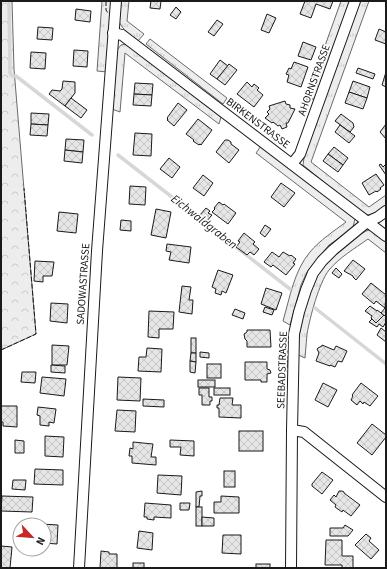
<svg xmlns="http://www.w3.org/2000/svg" width="387" height="569" font-family="'Source Sans 3',sans-serif">
  <style>
    .grass { fill: url(#grass-tufts); stroke: #6a6a6a }
    .forest { fill: url(#forest-crowns); stroke: #6a6a6a }
    .lines { fill: none; stroke-linecap: round; stroke-linejoin: round }
    .stream { stroke: #d7d7d7; stroke-width: 3.5 }
    .building { fill: url(#building-cross-hatch); stroke: #1a1a1a }
    .minor-casing { stroke: #1a1a1a; stroke-width: 12 }
    .minor { stroke: #fff; stroke-width: 10 }
    .fence { stroke: #1a1a1a; stroke-width: 1; stroke-dasharray: 5 2; stroke-linecap: butt }
    .labels { text-anchor: middle; dominant-baseline: central; stroke-width: 3; stroke-linejoin: round; paint-order: stroke }
    .street-label { font-size: 11px; fill: #1a1a1a; stroke: #fff }
    .water-label { font-size: 12px; font-style: italic; fill: #1a1a1a; stroke: #fff }
  </style>
  <defs>
    <pattern id="grass-tufts" width="24" height="20" patternUnits="userSpaceOnUse"><rect width="24" height="20" fill="#ededed"/><path d="M3 7l-1-3M5 7V3M7 7l1-3M15 17l-1-3M17 17v-4M19 17l1-3" fill="none" stroke="#cbcbcb"/></pattern>
    <pattern id="forest-crowns" width="20" height="18" patternUnits="userSpaceOnUse"><rect width="20" height="18" fill="#ededed"/><path d="M2 6a3 3 0 1 1 6 0M12 15a3 3 0 1 1 6 0" fill="none" stroke="#cbcbcb"/></pattern>
    <pattern id="building-cross-hatch" width="8" height="8" patternUnits="userSpaceOnUse"><rect width="8" height="8" fill="#e6e6e6"/><path d="M0 0l8 8M0 8l8-8" fill="none" stroke="#c5c5c5"/></pattern>
  </defs>
  <rect width="100%" height="100%" fill="#fff"/>
  <!-- grass -->
  <g class="grass">
    <path d="M102,1h11l-6,71 -10,-1z"/>
    <path d="M121,1h8l-2,20 17,13 -6,7c-7,-6 -16,-11 -19,-20z"/>
    <path d="M341,1h9l-35,98h-9z"/>
    <path d="M359,1h10l-58,161 58,45 17,-12v16l-18,4 -9,-4 -56,-46 1,-7 29,-92z"/>
    <path d="M150,39l77,59 -4,6 -77,-60z"/>
    <path d="M126,44l95,73 -2,7 -94,-71 -5,59 -8,-3 5,-59 4,-5z"/>
    <path d="M261,146l91,69 3,4 -2,8 -2,3 -22,15 -11,13 -11,14 -6,13 -11,40 -7,-4c7,-24 11,-50 27,-69 10,-12 24,-21 36,-30l-90,-69z"/>
    <path d="M369,230l5,2 12,10v11l-18,-14c-14,10 -28,18 -39,31 -10,13 -19,47 -22,64 -1,8 -1,16 -2,24l-9,-4c5,-29 9,-59 25,-85 6,-10 16,-17 25,-24 7,-6 14,-12 23,-15z"/>
    <path d="M281,332l8,3 -2,36 -7,4 -1,-20z"/>
  </g>
  <!-- forest -->
  <path class="forest" d="M1,1h11l2,68 22,265 -35,16z"/>
  <g class="lines">
    <!-- stream -->
    <g class="stream">
      <path d="M9,1l1,72 2,3h4l76,59"/>
      <path d="M118,155l172,134"/>
      <path d="M315,308l71,56"/>
    </g>
  </g>
  <!-- building -->
  <g class="building">
    <path d="M151,1h10l-1,8 -10,-1z"/>
    <path d="M305,1h28l-3,8 -14,-5 -5,14 -11,-4z"/>
    <path d="M176,7l5,5 -5,7 -6,-4z"/>
    <path d="M76,9l15,2 -1,11 -15,-2z"/>
    <path d="M267,14l9,4 -7,15 -8,-3z"/>
    <path d="M217,20l6,4 -9,12 -6,-4z"/>
    <path d="M38,27l15,1 -1,12 -15,-1z"/>
    <path d="M379,29l7,3v12l-11,-4z"/>
    <path d="M303,42l13,5 -5,13 -13,-4z"/>
    <path d="M74,50l14,1 -1,16 -14,-1z"/>
    <path d="M31,52l15,1 -1,16 -15,-1z"/>
    <path d="M220,60l8,6 -11,13 -7,-5z"/>
    <path d="M294,62l14,5 -7,20 -14,-5 2,-7 -3,-1 3,-6 2,1z"/>
    <path d="M229,64l8,6 -12,15 -8,-6z"/>
    <path d="M358,68l17,6 -2,5 -17,-6z"/>
    <path d="M386,72v15l-4,-2z"/>
    <path d="M63,81l12,1v11l-10,13 -16,-12 3,-4 8,1 2,-2z"/>
    <path d="M353,81l17,6 -3,11 -18,-6z"/>
    <path d="M247,82l5,5 2,-3 5,4 -2,2 6,5 -9,12 -17,-13z"/>
    <path d="M135,83l18,1 -1,11 -18,-1z"/>
    <path d="M349,92l18,6 -4,11 -18,-6z"/>
    <path d="M134,94l18,1 -1,11 -18,-1z"/>
    <path d="M71,98l16,12 -6,8 -16,-12z"/>
    <path d="M285,101l1,3 4,1v3l5,1 -7,14h-2l1,4 -5,2 -2,-4 -2,1 -5,-4 -1,1 -7,-5 4,-4 -2,-2 3,-3 -1,-3z"/>
    <path d="M178,103l9,7 -13,16 -7,-6 1,-1 -1,-1z"/>
    <path d="M31,113l18,1 -1,11 -17,-1z"/>
    <path d="M341,114l12,9 1,4 -4,5 -15,-11z"/>
    <path d="M198,119l14,11 -11,15 -1,-1 -1,1 -6,-4 1,-1 -8,-6z"/>
    <path d="M31,124l17,1 -1,11 -17,-1z"/>
    <path d="M386,124v15l-6,-7z"/>
    <path d="M340,125l15,11 -6,7 -14,-11z"/>
    <path d="M135,133l17,1 -1,22 -18,-1z"/>
    <path d="M66,139l18,1 -1,12 -18,-2z"/>
    <path d="M225,140h3l3,2v2l8,6 -10,13 -13,-11z"/>
    <path d="M334,147l14,11 -5,7 -15,-11z"/>
    <path d="M65,150l18,2 -1,11 -18,-2z"/>
    <path d="M328,154l15,11 -5,7 -15,-11z"/>
    <path d="M169,158l11,9 -8,11 -12,-9z"/>
    <path d="M381,164l2,3 3,-3v11l-7,-10z"/>
    <path d="M376,174l8,11 -4,3 1,1 -4,3 -1,-1 -7,4 -7,-12z"/>
    <path d="M203,175l10,8 -9,13 -11,-8z"/>
    <path d="M281,183l14,10 -11,14 -13,-10z"/>
    <path d="M130,186l16,1 -1,18 -16,-1z"/>
    <path d="M219,202l4,3 1,-1 12,9 -8,11 -16,-12 3,-3 -1,-1z"/>
    <path d="M206,208l4,3 -2,2 4,2 -6,7 -7,-6z"/>
    <path d="M156,209l15,3 -5,26 -15,-3z"/>
    <path d="M59,212l19,2 -2,19 -19,-2z"/>
    <path d="M121,220l10,1v10l-11,-1z"/>
    <path d="M265,225l6,4 -6,8 -5,-4z"/>
    <path d="M244,233l11,9 -2,2 6,5 -5,6 -4,-3 -3,3 -11,-8 4,-5 -2,-1z"/>
    <path d="M167,244l24,3 -2,16 -20,-3 2,-8 -5,-1z"/>
    <path d="M272,252l7,5 4,-5 7,4 1,-1 5,4 -3,4 2,1 -9,11 -13,-10 -2,2 -7,-5z"/>
    <path d="M353,260l12,9 -9,11 -3,-3v-1l-9,-5z"/>
    <path d="M35,261l19,1 -2,14h-9v6l-9,-1z"/>
    <path d="M336,268l6,6 -3,4 -7,-5z"/>
    <path d="M218,270l15,5 -7,18 -4,-2 -1,4 -6,-2 1,-4 -4,-2z"/>
    <path d="M371,283l15,12 -1,13 -9,-7 -2,3 -12,-10z"/>
    <path d="M182,286l9,1 -2,13h4l-1,14 -13,-2z"/>
    <path d="M266,288l16,5 -6,17 -15,-6z"/>
    <path d="M51,303l17,1 -1,19 -17,-2z"/>
    <path d="M370,306l7,5v-1l7,5 -8,8 -5,-5 1,-2 -7,-5z"/>
    <path d="M265,307l9,3 -2,5 -9,-3z"/>
    <path d="M386,307v10l-5,-4 4,-5z"/>
    <path d="M235,309l10,4 -2,6 -11,-4z"/>
    <path d="M149,311l25,1 -1,17h-14v9l-11,-1z"/>
    <path d="M384,315l2,2v5l-3,5 -4,-3 -2,3 -8,-5 3,-3 4,4z"/>
    <path d="M381,328l5,4v10l-9,-7z"/>
    <path d="M247,330h23l1,17h-24v-6l-2,-2 -1,-5 3,-2z"/>
    <rect x="191" y="338" width="5" height="15"/>
    <path d="M52,345l17,1 -2,19h-15z"/>
    <path d="M322,345l12,5 2,-4 11,5 -5,11 -4,-1 -3,6 -5,-2v1l-14,-5 3,-8 -2,-4 1,-1 4,-2z"/>
    <path d="M147,348l15,1 -1,23 -23,-1 1,-14h7z"/>
    <path d="M200,352l9,1v5l-9,-1z"/>
    <path d="M191,353h5v9l-6,-1z"/>
    <path d="M190,361l6,1 -1,11 -5,-1z"/>
    <path d="M245,362h22v7l3,1 1,3 -4,1v8h-6v-2h-16z"/>
    <rect x="207" y="364" width="14" height="14"/>
    <path d="M51,365l14,1v7l-14,-1z"/>
    <path d="M22,372h14l-1,11 -14,-1z"/>
    <path d="M42,377l24,2 -2,17 -24,-3z"/>
    <path d="M118,377l23,1 -1,23 -23,-1z"/>
    <rect x="198" y="380" width="17" height="7"/>
    <path d="M323,383l14,7 -9,17 -13,-7z"/>
    <path d="M361,383l17,13 -8,10 -6,-4 -1,2 -3,-3 -3,4 -6,-5 2,-4 -1,-1z"/>
    <path d="M199,388h10v9h3v4h-2v4h-8v-10h-3z"/>
    <rect x="214" y="388" width="16" height="7"/>
    <path d="M220,398h13l-1,7h9v13l-22,-1v-9h-2v-3h2z"/>
    <path d="M143,399l21,1v7l-21,-1z"/>
    <path d="M1,406h16v21l-14,-1v-4h-2z"/>
    <path d="M38,407l18,2 -2,14 -5,-1v4l-9,-1v-9l-3,-1z"/>
    <path d="M117,410l19,1 -1,21 -20,-1z"/>
    <path d="M372,424l14,11v2l-14,18 -15,-12z"/>
    <rect x="239" y="431" width="24" height="20"/>
    <path d="M45,436l19,1 -1,20 -18,-1z"/>
    <path d="M15,440l9,1v12h-9z"/>
    <path d="M170,440l24,1v15l-14,-1 1,-8h-11z"/>
    <path d="M133,442l20,2 -2,13h5v8l-24,-2v-7h-3l1,-8 3,1z"/>
    <path d="M35,469l28,1v15l-29,-1z"/>
    <rect x="224" y="471" width="11" height="16"/>
    <path d="M322,472l11,8 -11,14 -10,-8v-2z"/>
    <path d="M158,475l24,1 -1,19 -24,-2z"/>
    <path d="M13,480h13l-1,10 -13,-1z"/>
    <path d="M202,491v5h-2l-1,11h-3v-15z"/>
    <path d="M339,491h3l2,1v1l16,12 -9,11 -8,-6 -1,2 -7,-5 1,-2 -6,-5 4,-5 2,2z"/>
    <path d="M2,496l31,1 -1,15 -31,-1z"/>
    <path d="M221,496l18,1v16h-25v-11h7z"/>
    <path d="M145,503l26,2v13l-17,-1v3l-7,-1v-2h-3z"/>
    <path d="M180,503h10l-1,7h-9z"/>
    <rect x="196" y="507" width="6" height="19"/>
    <path d="M202,517l12,1v8h-12z"/>
    <path d="M41,524l17,1 -1,19 -13,-1v-18h-3z"/>
    <path d="M345,525l8,5 -5,6h-18v-8h13z"/>
    <path d="M139,531l14,2 -1,17 -15,-2z"/>
    <path d="M366,534l5,4 -2,3 10,9 -8,9 -16,-14z"/>
    <path d="M223,535h18v19l-19,-1z"/>
    <path d="M326,540h16v16h11v12h-11v-3h-17z"/>
    <path d="M1,546l11,1 -2,21h-9z"/>
    <path d="M101,551l8,1v2h8v14h-17z"/>
    <rect x="133" y="563" width="11" height="5"/>
    <rect x="256" y="564" width="14" height="4"/>
  </g>
  <g class="lines">
    <!-- minor casing -->
    <g class="minor-casing">
      <g id="minor">
        <path d="M113,33l9,2 264,201"/>
        <path d="M292,164l8,-10 55,-153"/>
        <path d="M292,430l12,2 82,65"/>
        <path d="M79,568l18,-317 19,-250"/>
        <path d="M291,568l1,-138 2,-96 5,-22 7,-22 7,-17 9,-12 11,-11 34,-28 11,-5 8,-6"/>
      </g>
    </g>
    <!-- minor -->
    <use href="#minor" class="minor"/>
    <!-- fence -->
    <g class="fence">
      <path d="M106,1v9l2,3"/>
      <path d="M1,350l35,-16 -12,-146"/>
    </g>
  </g>
  <g class="labels">
    <!-- street labels -->
    <g class="street-label">
      <text transform="translate(314 80) rotate(-70)">AHORNSTRASSE</text>
      <text transform="translate(258 123) rotate(37)">BIRKENSTRASSE</text>
      <text transform="translate(83 284) rotate(-86)">SADOWASTRASSE</text>
      <text transform="translate(282 370) rotate(-88)">SEEBADSTRASSE</text>
    </g>
    <!-- water labels -->
    <g class="water-label">
      <text transform="translate(204 222) rotate(38)">Eichwaldgraben</text>
    </g>
  </g>
  <!-- border -->
  <rect width="387" height="569" fill="none" stroke="#1a1a1a" stroke-width="4"/>
  <!-- north arrow -->
  <g transform="translate(32 537) rotate(116)"><circle r="19" fill="#ffffff" stroke="#a3a3a3"/>
  <path d="M0-3L7 15L0 10L-7 15Z" fill="#c62828"/>
  <text y="-6" font-size="11" font-weight="bold" text-anchor="middle" fill="#1a1a1a">N</text>
  </g>
</svg>
